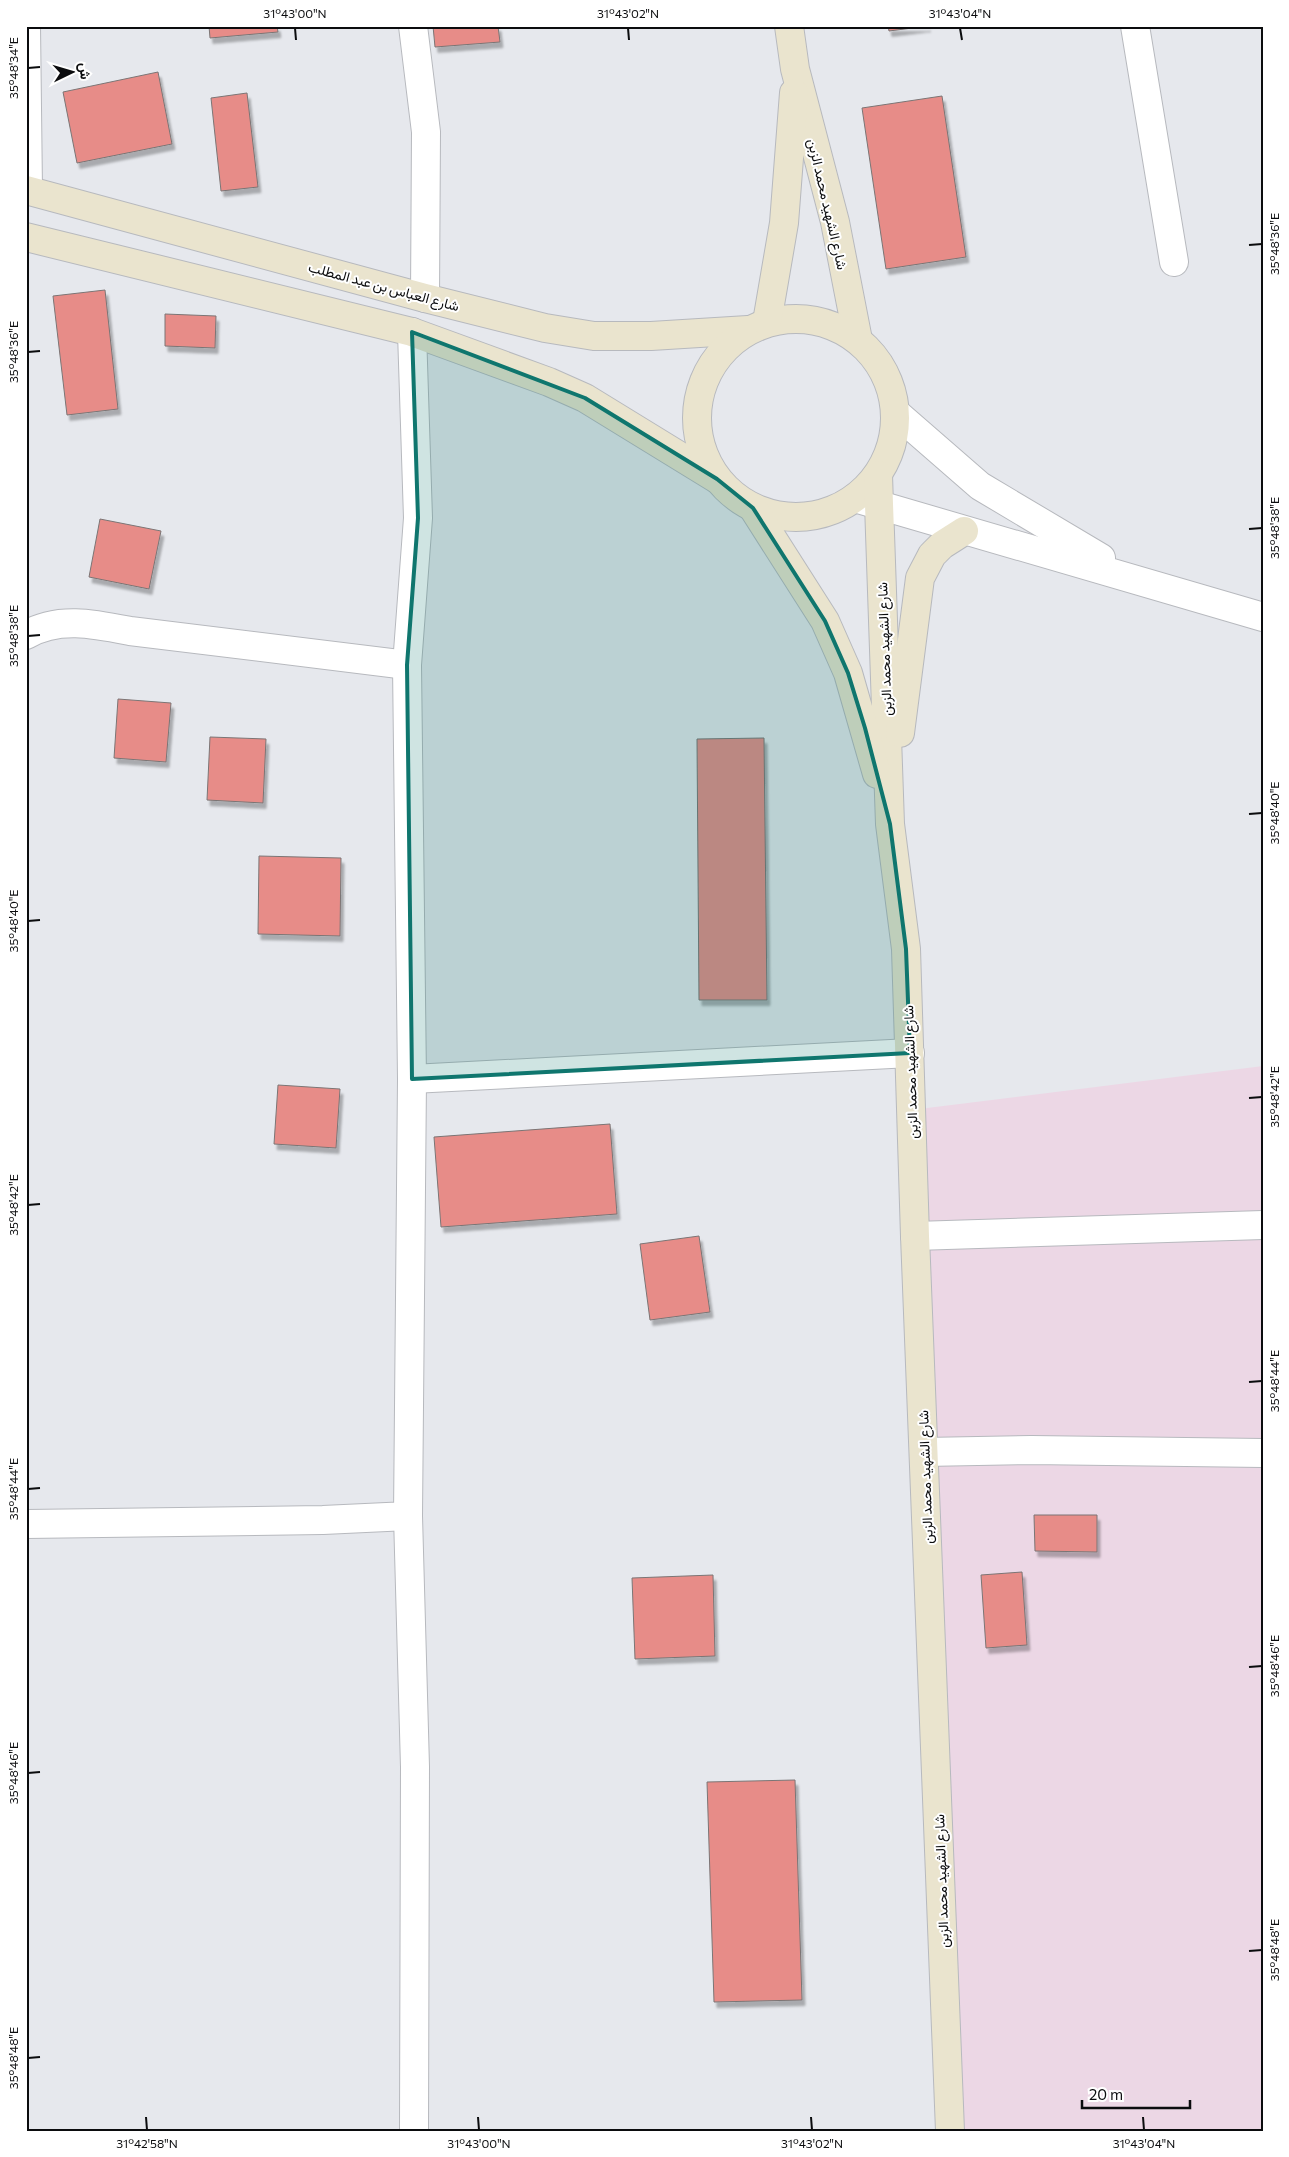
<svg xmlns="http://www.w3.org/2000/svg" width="1289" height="2157" font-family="Commissioner,Vazirmatn,sans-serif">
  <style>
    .industrial { fill: #ecd7e5 }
    .building { fill: #e78c88; stroke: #7b7575; filter: url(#shadow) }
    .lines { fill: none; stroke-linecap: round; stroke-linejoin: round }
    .street-casing { stroke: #b7b9be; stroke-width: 30 }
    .secondary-casing { stroke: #b7b9be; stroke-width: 30 }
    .street { stroke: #fff; stroke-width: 28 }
    .secondary { stroke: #eae4ce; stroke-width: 28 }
    .marked { fill: #0f766e; fill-opacity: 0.2; stroke: #0f766e; stroke-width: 4; stroke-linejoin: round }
    .ticks { fill: none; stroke: #0b0c0e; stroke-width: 2 }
    .labels { text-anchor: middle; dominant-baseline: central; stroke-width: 4; stroke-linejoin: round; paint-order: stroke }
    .street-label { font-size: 14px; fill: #0b0c0e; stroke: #fff }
    .neatline { fill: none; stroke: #0b0c0e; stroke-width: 2 }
    .ticks-label { font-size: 12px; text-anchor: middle; fill: #0b0c0e }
  </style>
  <defs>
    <filter id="shadow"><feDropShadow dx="3" dy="5.5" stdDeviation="1" flood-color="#0004"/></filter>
  </defs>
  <rect width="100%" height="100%" fill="#e6e8ed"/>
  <!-- industrial -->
  <path class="industrial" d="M1263,1066v1065h-312l-40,-1021z"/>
  <!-- building -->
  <g class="building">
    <path d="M209,26h68l1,6 -68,6z"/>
    <path d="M433,26h65l2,16 -65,5z"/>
    <path d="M888,26h40l-39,5z"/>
    <path d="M158,72l14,72 -95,19 -14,-71z"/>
    <path d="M247,93l11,94 -37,4 -10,-93z"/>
    <path d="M942,96l24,161 -80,12 -24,-161z"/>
    <path d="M105,290l13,119 -51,6 -14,-119z"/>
    <path d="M165,314l51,2 -1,32 -50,-2z"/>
    <path d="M100,519l61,12 -12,58 -60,-12z"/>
    <path d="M118,699l53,4 -5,59 -52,-4z"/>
    <path d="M210,737l56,2 -3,64 -56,-3z"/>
    <path d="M764,738l3,262h-68l-2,-261z"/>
    <path d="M259,856l82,2 -1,78 -82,-2z"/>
    <path d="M278,1085l62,4 -4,59 -62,-4z"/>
    <path d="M610,1124l7,90 -176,13 -7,-90z"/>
    <path d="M699,1236l11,76 -60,8 -10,-76z"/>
    <path d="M1034,1515h63v37l-62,-1z"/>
    <path d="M1022,1572l5,73 -41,3 -5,-73z"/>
    <path d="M713,1575l2,81 -80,3 -3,-81z"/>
    <path d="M795,1780l7,220 -88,2 -7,-220z"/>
  </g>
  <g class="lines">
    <!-- street casing -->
    <g class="street-casing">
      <g id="street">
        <path d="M26,26l2,164"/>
        <path d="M413,26l13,106 -1,166"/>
        <path d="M1135,26l39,236"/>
        <path d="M895,412l85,74 121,72"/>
        <path d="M855,498l408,119"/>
        <path d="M26,635c32,-19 69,-11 104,-4l277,34"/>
        <path d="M412,1079l498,-26"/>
        <path d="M915,1236l348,-11"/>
        <path d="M924,1452l107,-2 232,3"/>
        <path d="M408,1516l7,251 -1,364"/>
        <path d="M26,1524l297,-4 85,-4 4,-437 -5,-414 11,-147 -6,-186"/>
      </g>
    </g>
    <!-- secondary casing -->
    <g class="secondary-casing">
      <g id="secondary">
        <path d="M789,26l6,43 40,153 23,118"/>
        <path d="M26,190l399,108 120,30 49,8h57l97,-6"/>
        <path d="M26,237l386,95 137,50 36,16 132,81"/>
        <circle cx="796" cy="418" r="99"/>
        <path d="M767,322l17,-99 10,-130"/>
        <path d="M878,475l12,349 16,125 9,287 35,895"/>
        <path d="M753,508l72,113 23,52 29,101"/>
        <path d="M900,733l20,-155 12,-23 10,-10 22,-14"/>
      </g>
    </g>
    <!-- street -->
    <use href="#street" class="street"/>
    <!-- secondary -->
    <use href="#secondary" class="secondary"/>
  </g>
  <!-- marked area -->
  <path class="marked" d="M412,332l173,66 132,81 36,29 72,113 23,52 17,55 25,96 16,125 4,104 -498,26 -5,-414 11,-147z"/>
  <!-- ticks -->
  <path class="ticks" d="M295,28l1,12M628,28l1,12M960,28l2,12M28,68l12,-1M1249,245l13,-1M28,352l12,-1M1249,529l13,-1M28,636l12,-1M1249,814l13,-1M28,921l12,-1M1249,1098l13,-1M28,1205l12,-1M1249,1382l13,-1M28,1489l12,-1M1249,1667l13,-1M28,1773l12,-1M1249,1951l13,-1M28,2058l12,-1M146,2117l1,13M478,2117l1,13M811,2117l1,13M1143,2117l1,13"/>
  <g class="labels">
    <!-- street labels -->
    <g class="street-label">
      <text transform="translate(828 204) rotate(77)">شارع الشهيد محمد الزبن</text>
      <text transform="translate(384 286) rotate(15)">شارع العباس بن عبد المطلب</text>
      <text transform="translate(884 649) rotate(-92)">شارع الشهيد محمد الزبن</text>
      <text transform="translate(910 1072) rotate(-92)">شارع الشهيد محمد الزبن</text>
      <text transform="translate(925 1477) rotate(-92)">شارع الشهيد محمد الزبن</text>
      <text transform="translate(941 1881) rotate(-92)">شارع الشهيد محمد الزبن</text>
    </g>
  </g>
  <!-- border -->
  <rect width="1289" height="2157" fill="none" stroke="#ffffff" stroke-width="55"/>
  <!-- north arrow -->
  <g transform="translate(72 72) rotate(85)" stroke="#ffffff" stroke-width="4" paint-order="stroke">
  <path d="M0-4L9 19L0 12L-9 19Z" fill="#0b0c0e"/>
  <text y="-8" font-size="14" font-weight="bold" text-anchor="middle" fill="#0b0c0e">ش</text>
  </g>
  <!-- scale -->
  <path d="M1082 2100v8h108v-8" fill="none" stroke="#0b0c0e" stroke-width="2.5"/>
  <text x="1089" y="2100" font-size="15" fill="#0b0c0e" stroke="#ffffff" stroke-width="4" paint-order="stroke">20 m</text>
  <rect x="28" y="28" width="1234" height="2102" class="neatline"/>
  <g class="ticks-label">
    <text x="295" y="18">31°43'00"N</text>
    <text x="628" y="18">31°43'02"N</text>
    <text x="960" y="18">31°43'04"N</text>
    <text transform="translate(14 68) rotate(-90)" y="4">35°48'34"E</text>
    <text transform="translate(1275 244) rotate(-90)" y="4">35°48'36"E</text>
    <text transform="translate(14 352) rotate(-90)" y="4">35°48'36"E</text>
    <text transform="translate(1275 528) rotate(-90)" y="4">35°48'38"E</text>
    <text transform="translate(14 636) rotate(-90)" y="4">35°48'38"E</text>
    <text transform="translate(1275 813) rotate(-90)" y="4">35°48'40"E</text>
    <text transform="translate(14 921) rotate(-90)" y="4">35°48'40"E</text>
    <text transform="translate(1275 1097) rotate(-90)" y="4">35°48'42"E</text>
    <text transform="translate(14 1205) rotate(-90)" y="4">35°48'42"E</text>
    <text transform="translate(1275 1381) rotate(-90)" y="4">35°48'44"E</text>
    <text transform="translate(14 1489) rotate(-90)" y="4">35°48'44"E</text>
    <text transform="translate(1275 1666) rotate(-90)" y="4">35°48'46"E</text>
    <text transform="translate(14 1773) rotate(-90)" y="4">35°48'46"E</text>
    <text transform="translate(1275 1950) rotate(-90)" y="4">35°48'48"E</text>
    <text transform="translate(14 2058) rotate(-90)" y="4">35°48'48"E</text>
    <text x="147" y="2148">31°42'58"N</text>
    <text x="479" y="2148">31°43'00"N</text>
    <text x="812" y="2148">31°43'02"N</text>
    <text x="1144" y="2148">31°43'04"N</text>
  </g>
</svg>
